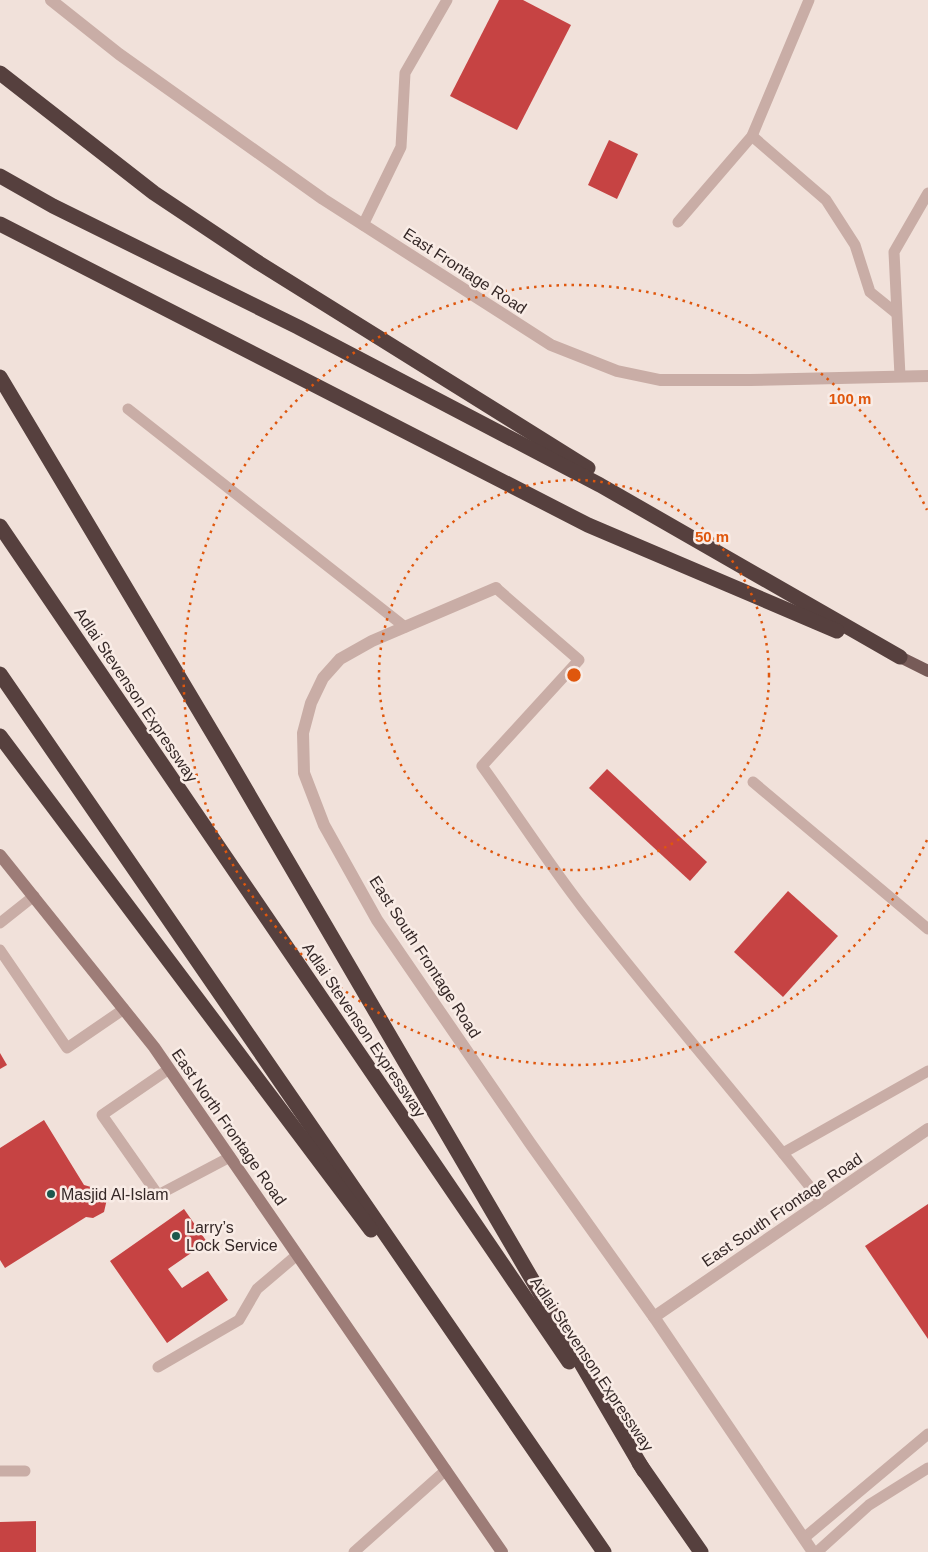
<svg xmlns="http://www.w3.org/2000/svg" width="928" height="1552" font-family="Helvetica,sans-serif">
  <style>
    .building { fill: #c64343 }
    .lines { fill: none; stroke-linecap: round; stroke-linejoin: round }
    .lane { stroke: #c9ada6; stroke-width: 11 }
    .street { stroke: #c9ada6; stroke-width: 12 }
    .secondary { stroke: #9d7c77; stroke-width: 12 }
    .primary { stroke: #775b58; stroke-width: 12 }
    .highway { stroke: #56403e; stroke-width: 15 }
    .ring { fill: none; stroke: #df570d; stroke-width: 2.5; stroke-dasharray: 2.5 5 }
    .poi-dot { fill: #1c574d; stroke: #f9ece6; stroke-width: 2 }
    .labels { text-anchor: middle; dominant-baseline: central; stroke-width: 5; stroke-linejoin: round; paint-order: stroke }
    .street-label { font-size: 16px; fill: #352827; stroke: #f9ece6 }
    .poi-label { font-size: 16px; fill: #352827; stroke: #f9ece6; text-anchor: start }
    .centre { fill: #df570d; stroke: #f9ece6; stroke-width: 2.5 }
    .ring-label { font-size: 15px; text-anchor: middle; font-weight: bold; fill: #df570d; stroke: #f9ece6; stroke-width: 5; stroke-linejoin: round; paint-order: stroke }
  </style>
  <rect width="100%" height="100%" fill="#f1e1da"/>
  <!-- building -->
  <g class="building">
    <path d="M499,0h24l48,25 -54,105 -67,-34z"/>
    <path d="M609,140l29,14 -21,45 -29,-14z"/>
    <path d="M607,769l100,93 -17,19 -101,-93z"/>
    <path d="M788,891l50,45 -55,61 -49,-45z"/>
    <path d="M0,1053l7,12 -7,4z"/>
    <path d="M44,1120l40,65 14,4 9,10 -3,13 -11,6 -7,-1 -81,51 -5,-8v-112z"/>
    <path d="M928,1204v135l-63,-93z"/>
    <path d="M184,1209l23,33 -39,27 14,19 26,-17 20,29 -61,43 -57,-82z"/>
    <path d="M36,1521v31h-36v-30z"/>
  </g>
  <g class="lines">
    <!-- lane -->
    <g class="lane">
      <path d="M752,136l74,64 29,45 15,47 26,21"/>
      <path d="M678,222l74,-86 57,-136"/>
      <path d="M363,225l38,-78 4,-74 42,-73"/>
      <path d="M900,376l-6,-124 34,-59"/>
      <path d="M128,409l277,218"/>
      <path d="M496,588l83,72 -97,106c34,47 66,97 101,142 78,100 161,195 239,294"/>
      <path d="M753,782l175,147"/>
      <path d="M0,923l34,-27"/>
      <path d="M0,950l67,98 57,-39"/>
      <path d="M169,1069l-67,46 56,80 72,-38"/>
      <path d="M783,1153l145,-82"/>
      <path d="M158,1367l81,-47 18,-31 40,-34"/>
      <path d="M0,1471h25"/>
      <path d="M804,1538l124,-104"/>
      <path d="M354,1552l92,-82"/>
      <path d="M817,1552l52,-47 59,-37"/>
    </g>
    <!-- street -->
    <g class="street">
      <path d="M51,0l68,54 204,145 228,146 66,26 43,9h90l178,-4"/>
      <path d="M496,588l-124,53 -32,18 -17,19 -12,25 -8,30 1,40 20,52 53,95 153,223 124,174 159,235"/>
      <path d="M654,1317l274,-188"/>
    </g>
    <!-- secondary -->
    <path class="secondary" d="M0,855l154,192 348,505"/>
    <!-- primary -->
    <path class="primary" d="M900,657l28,14"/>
    <!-- highway -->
    <g class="highway">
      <path d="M0,73l154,120 105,70 329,205"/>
      <path d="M0,176l53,30 245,121 302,158 300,172"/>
      <path d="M0,224l588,301 249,106"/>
      <path d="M0,377l228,382 416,712"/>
      <path d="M0,526l569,836"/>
      <path d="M0,674l604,878"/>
      <path d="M0,736l371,494"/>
      <path d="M639,1463l62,89"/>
    </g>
  </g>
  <!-- distance rings -->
  <g class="ring">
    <circle cx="574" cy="675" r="195"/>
    <path d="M927 840A390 390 0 1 1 927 510"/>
  </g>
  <!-- markers -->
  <g class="poi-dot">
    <circle cx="51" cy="1194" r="5"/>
    <circle cx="176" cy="1236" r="5"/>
  </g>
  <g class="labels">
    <!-- street labels -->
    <g class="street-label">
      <text transform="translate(465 271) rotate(33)">East Frontage Road</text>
      <text transform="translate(136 695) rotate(56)">Adlai Stevenson Expressway</text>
      <text transform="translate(425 957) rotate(57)">East South Frontage Road</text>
      <text transform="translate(364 1030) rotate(56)">Adlai Stevenson Expressway</text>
      <text transform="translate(229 1127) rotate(55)">East North Frontage Road</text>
      <text transform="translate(782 1210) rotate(-34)">East South Frontage Road</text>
      <text transform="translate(592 1364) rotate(56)">Adlai Stevenson Expressway</text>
    </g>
    <!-- poi labels -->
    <g class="poi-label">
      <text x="61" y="1194">Masjid Al-Islam</text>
      <text x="186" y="1227">Larry’s<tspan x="186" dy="18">Lock Service</tspan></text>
    </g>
  </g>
  <circle cx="574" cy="675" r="8" class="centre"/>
  <g class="ring-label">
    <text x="850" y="404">100 m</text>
    <text x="712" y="542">50 m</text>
  </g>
</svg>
